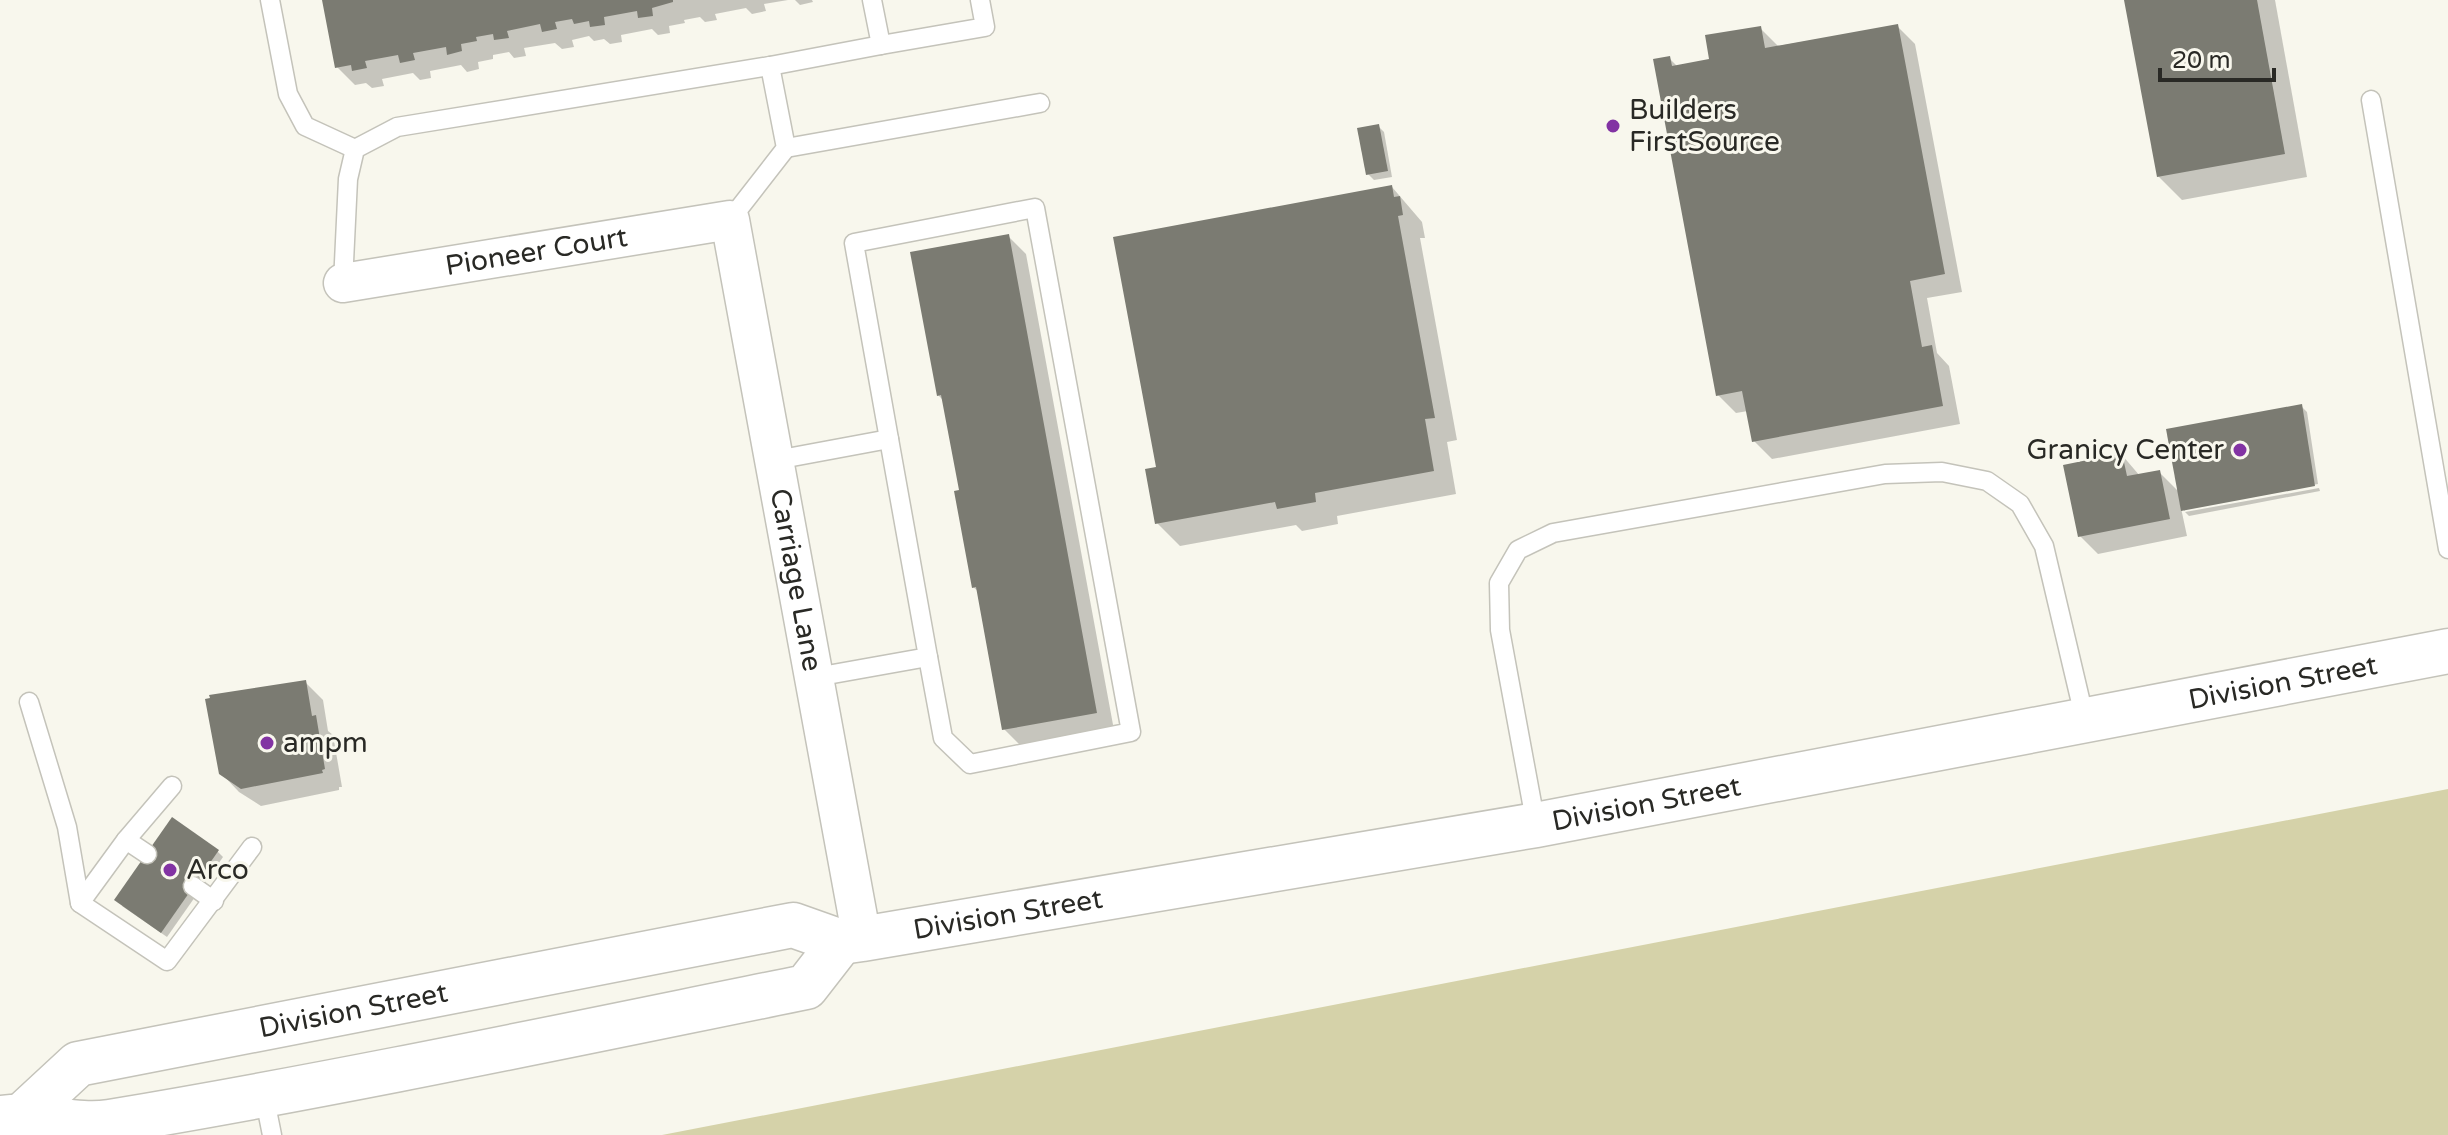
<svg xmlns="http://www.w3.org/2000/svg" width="2448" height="1135" font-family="'Varela Round',sans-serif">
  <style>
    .green { fill: #d5d2a9 }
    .shadow { fill: #0003 }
    .building { fill: #7b7b72 }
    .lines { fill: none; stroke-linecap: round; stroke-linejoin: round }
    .service-casing { stroke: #c4c3ba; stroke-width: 21 }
    .minor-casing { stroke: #c4c3ba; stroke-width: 41 }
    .secondary-casing { stroke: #c4c3ba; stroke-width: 47 }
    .service { stroke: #fff; stroke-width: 18 }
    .minor { stroke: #fff; stroke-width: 38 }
    .secondary { stroke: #fff; stroke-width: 44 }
    .poi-dot { fill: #8233a3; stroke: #f8f7ed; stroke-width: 3 }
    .labels { text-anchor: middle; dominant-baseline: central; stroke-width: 6; stroke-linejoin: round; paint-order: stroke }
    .poi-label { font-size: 28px; fill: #292925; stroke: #f8f7ed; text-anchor: start }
    .street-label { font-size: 28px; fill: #292925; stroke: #f8f7ed }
  </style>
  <rect width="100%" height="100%" fill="#f8f7ed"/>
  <!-- green -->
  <path class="green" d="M2448,789v346h-1786z"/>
  <!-- shadow -->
  <g class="shadow">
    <path d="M324,0h464l-24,4 2,7 -14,3 -6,-6 -31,6 2,6 -12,2 -5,-5 -16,3 1,3 -16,3 1,7 -12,2 -6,-6 -31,6 1,7 -12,2 -6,-5 -10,2 -5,-5 -17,4 2,7 -12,2 -7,-6 -31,5 2,8 -12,2 -5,-6 -16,3v4l-15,3 1,7 -12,3 -6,-7 -31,6 1,7 -11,2 -7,-7 -31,6 2,7 -12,2 -6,-5 -11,2 -18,-18z"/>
    <path d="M795,0h17l1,2 -13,3z"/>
    <path d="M2126,0h149l32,177 -125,23 -24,-24z"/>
    <path d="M1897,26l18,18 47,248 -35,6 10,55 12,13 11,58 -188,35 -18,-18 -6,-30 -12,2 -18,-18 -49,-337 9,9 34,-7 48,-32 18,18z"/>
    <path d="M1378,126l6,6 8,45 -18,3 -6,-6z"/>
    <path d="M1392,187l30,35 3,16h-5l37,202 -10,2 9,52 -119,22 1,8 -36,7 -6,-6 -116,21 -23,-23 2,-54z"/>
    <path d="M1008,236l18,18 88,476 -92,17 -18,-18 -25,-137 -6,-5 -12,-95 -16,-90 -7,-7z"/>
    <path d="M2301,406l6,6 11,72 -133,24v3l-4,-3 6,28 -89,18 -18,-18 42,-81 18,21 19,-4 21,21z"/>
    <path d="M2319,488l1,3 -131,25 -4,-4z"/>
    <path d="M305,682l18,18 5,31 5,4 9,52h-3v3l-78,16 -22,-14 -18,-19z"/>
    <path d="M217,851l6,6 -56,80 -45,-31z"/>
  </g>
  <!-- building -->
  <g class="building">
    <path d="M322,0h351v2l-21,6 1,8 -15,2 -1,-7 -33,6 1,8 -15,2 -1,-6 -15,3 -2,-5 -17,3 2,7 -15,3 -2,-8 -33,7 2,7 -15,2 -1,-6 -17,3 1,4 -16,3 1,7 -15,4 -1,-8 -33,6 2,7 -15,3 -2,-8 -33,6 2,7 -15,3 -1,-6 -16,3z"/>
    <path d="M2124,0h133l28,154 -128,23z"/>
    <path d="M1898,24l47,250 -35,7 12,66 10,-2 11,61 -191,36 -10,-51 -26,5 -63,-337 17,-3 2,10 37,-7 -4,-24 56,-9 4,22z"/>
    <path d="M1379,124l9,47 -22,4 -9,-47z"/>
    <path d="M1392,185l2,12 6,-1 3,19 -5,1 37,202 -10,1 9,52 -119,22 1,9 -39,7 -2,-7 -120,22 -10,-55 11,-2 -43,-230z"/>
    <path d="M1009,234l88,479 -95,17 -26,-143 -4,1 -18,-97 5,-1 -18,-95 -4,1 -27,-144z"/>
    <path d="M2302,404l13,82 -134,25 -15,-82z"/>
    <path d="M2122,453l5,23 33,-6 10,49 -92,18 -15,-72z"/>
    <path d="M306,680l6,36 4,-1 9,54 -3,1 1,3 -82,16 -22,-15 -14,-75 5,-1 -1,-3z"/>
    <path d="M172,817l47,33 -58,83 -47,-33z"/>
  </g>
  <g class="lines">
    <!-- service casing -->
    <g class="service-casing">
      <g id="service">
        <path d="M270,0l18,94 17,32 50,23"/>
        <path d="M881,45l104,-18 -5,-27"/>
        <path d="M770,66l111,-21 -9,-45"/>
        <path d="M2371,100l77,449"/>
        <path d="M786,148l254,-45"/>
        <path d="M343,283l5,-104 7,-30 42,-22 373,-61 16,82 -56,72"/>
        <path d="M889,439l-35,-196 181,-35 96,524 -161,32 -27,-26 -15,-81"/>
        <path d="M776,460l113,-21 39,218 -112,20"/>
        <path d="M29,702l38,125 13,76 87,58 85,-114"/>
        <path d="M1536,825l-36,-195 -1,-47 19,-33 35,-17 332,-59 57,-2 45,9 33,23 24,42 41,174"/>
        <path d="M126,840l21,14"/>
        <path d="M193,886l21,15"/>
        <path d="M80,903l46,-63 46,-54"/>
        <path d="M264,1095l8,40"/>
      </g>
    </g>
    <!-- minor casing -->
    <g class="minor-casing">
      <g id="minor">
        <path id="s1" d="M343,283l387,-63 132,719"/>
      </g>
    </g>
    <!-- secondary casing -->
    <g class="secondary-casing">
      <g id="secondary">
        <path id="s2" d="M24,1114l54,-50 715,-139 48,17 21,-3 674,-114 912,-174"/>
        <path d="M2,1118c38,-6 71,10 108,4 233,-39 464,-88 696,-135l35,-45"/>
      </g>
    </g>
    <!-- service -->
    <use href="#service" class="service"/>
    <!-- minor -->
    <use href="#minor" class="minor"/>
    <!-- secondary -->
    <use href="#secondary" class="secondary"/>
  </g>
  <!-- markers -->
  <g class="poi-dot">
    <circle cx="1613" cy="126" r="8"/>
    <circle cx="2240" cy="450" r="8"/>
    <circle cx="267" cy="743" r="8"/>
    <circle cx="170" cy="870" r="8"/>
  </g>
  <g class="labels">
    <!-- poi labels -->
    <g class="poi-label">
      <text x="1629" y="110">Builders<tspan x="1629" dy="32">FirstSource</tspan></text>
      <text x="2224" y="450" text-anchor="end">Granicy Center</text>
      <text x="283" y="743">ampm</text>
      <text x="186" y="870">Arco</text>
    </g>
    <!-- street labels -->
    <g class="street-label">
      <text stroke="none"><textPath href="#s1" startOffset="196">Pioneer Court</textPath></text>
      <text stroke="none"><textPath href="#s1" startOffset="758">Carriage Lane</textPath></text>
      <text stroke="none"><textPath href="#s2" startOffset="2318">Division Street</textPath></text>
      <text stroke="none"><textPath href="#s2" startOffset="1670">Division Street</textPath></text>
      <text stroke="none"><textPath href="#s2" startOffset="1022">Division Street</textPath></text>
      <text stroke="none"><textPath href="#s2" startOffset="354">Division Street</textPath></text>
    </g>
  </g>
  <!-- scale -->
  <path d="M2160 68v12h114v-12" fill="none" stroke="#292925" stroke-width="4"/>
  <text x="2172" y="68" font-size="24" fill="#292925" stroke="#f8f7ed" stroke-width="6" paint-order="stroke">20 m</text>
</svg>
